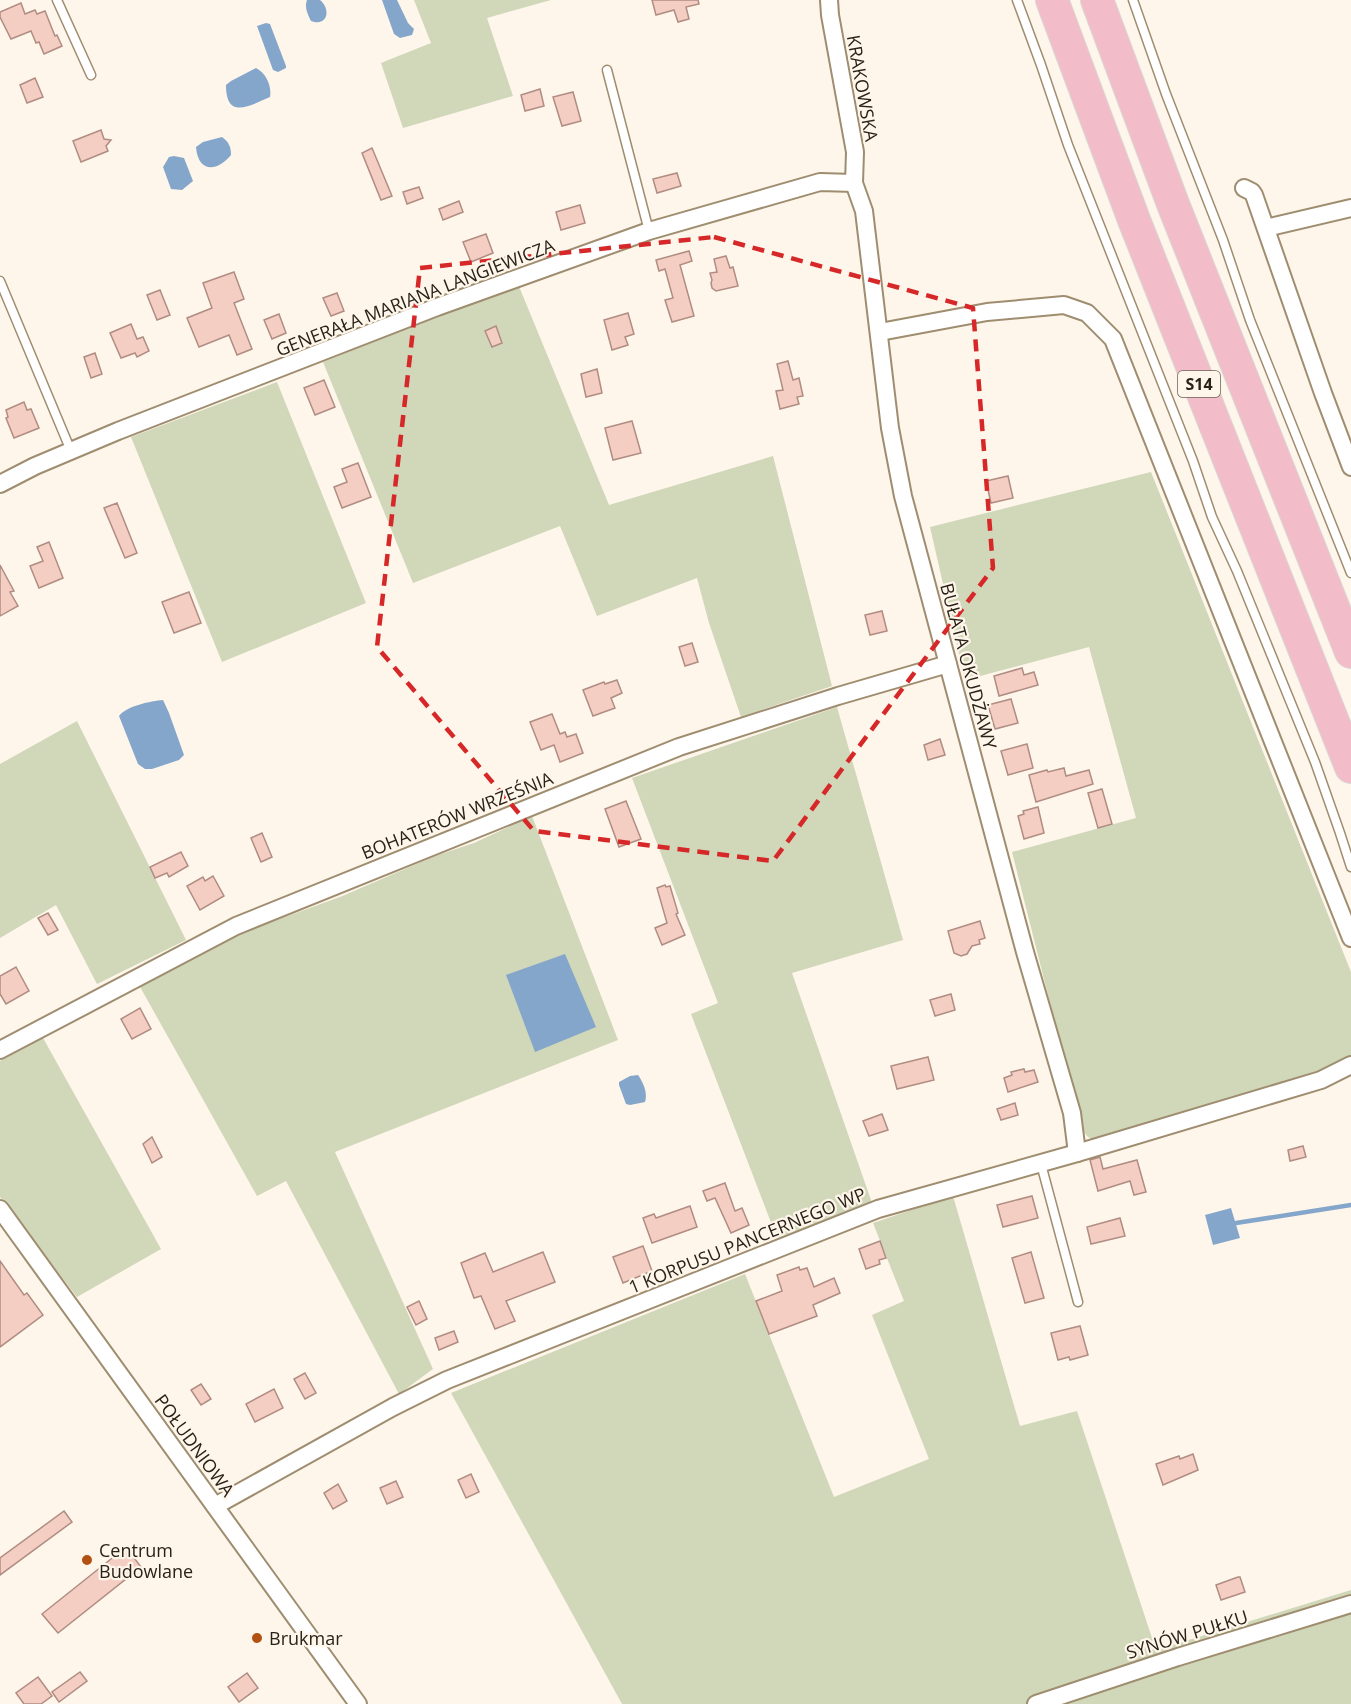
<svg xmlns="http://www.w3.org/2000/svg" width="1351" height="1704" font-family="'Open Sans',sans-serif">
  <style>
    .green { fill: #d1d7b9 }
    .water { fill: #84a6cb }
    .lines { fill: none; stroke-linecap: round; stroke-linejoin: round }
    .stream { stroke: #84a6cb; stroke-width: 4.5 }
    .building { fill: #f5cec3; stroke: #b08c82; stroke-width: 1.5 }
    .lane-casing { stroke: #9f8d70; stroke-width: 11 }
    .street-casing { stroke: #9f8d70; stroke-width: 20 }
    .highway-casing { stroke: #d9d7d5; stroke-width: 34 }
    .lane { stroke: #fff; stroke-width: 8 }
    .street { stroke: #fff; stroke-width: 16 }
    .highway { stroke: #f2bdc9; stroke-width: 32 }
    .marked { fill: none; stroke: #d62828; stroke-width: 4.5; stroke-dasharray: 12 8; stroke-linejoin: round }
    .poi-dot { fill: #b25112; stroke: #fef6ea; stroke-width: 2 }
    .labels { text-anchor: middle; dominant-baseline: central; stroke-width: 4.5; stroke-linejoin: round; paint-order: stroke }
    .shield { fill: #fef6ea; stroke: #6a6256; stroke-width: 1.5 }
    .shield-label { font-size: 16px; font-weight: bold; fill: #2a2217 }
    .street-label { font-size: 18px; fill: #2a2217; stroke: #fef6ea }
    .poi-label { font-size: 18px; fill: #2a2217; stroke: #fef6ea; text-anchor: start }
  </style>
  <rect width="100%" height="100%" fill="#fef6ea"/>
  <!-- green -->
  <g class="green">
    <path d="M414,0h137l-64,18 26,78 -110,32 -22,-65 50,-20z"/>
    <path d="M518,284l91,221 164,-49 59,230 -91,31 -32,-94 -12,-45 -100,38 -37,-90 -147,57 -90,-221z"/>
    <path d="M277,382l89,221 -144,59 -91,-225z"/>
    <path d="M1151,472l200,500v83l-33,21 -218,67 -12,-6 -6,-7 -70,-278 124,-34 -47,-171 -124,33 -35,-153z"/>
    <path d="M837,707l66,233 -111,33 80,230 -95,35 -86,-224 27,-11 -86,-225z"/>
    <path d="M77,721l109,219 -89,44 -41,-79 -56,33v-174z"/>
    <path d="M532,816l86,224 -283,112 98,217 -34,25 -113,-213 -29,15 -118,-211 102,-52 99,-36 95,-41 39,-13z"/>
    <path d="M43,1038l118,211 -84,48 -77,-100v-136z"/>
    <path d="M953,1196l67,230 57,-15 79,239 195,-60v114h-729l-171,-311 294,-119 89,223 95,-38 -57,-144 32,-14 -31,-78z"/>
  </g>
  <!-- water -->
  <g class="water">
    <path d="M307,0h13c11,9 8,27 -9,21 -3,-6 -7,-14 -4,-21z"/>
    <path d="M382,0h15l11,23 6,6 -2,6 -12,3 -6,-4z"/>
    <path d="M266,23l4,1 16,42v2l-8,4 -5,-2 -16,-44z"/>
    <path d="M256,68c10,5 16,18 14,29 -21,9 -44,23 -44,-12l5,-4z"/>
    <path d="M222,137c7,5 9,10 9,18 -14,17 -33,18 -35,-8l7,-5z"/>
    <path d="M174,156l10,2 9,23 -11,9 -11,-1 -8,-22 6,-10z"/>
    <path d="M163,700l6,13 15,42 -5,5 -27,9h-7l-7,-5 -19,-48c7,-10 32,-15 44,-16z"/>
    <path d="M565,954l31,73 -61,25 -29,-77z"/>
    <path d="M638,1075c5,7 10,18 7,27l-15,3 -4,-1 -7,-19v-3l11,-6z"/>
    <path d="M1231,1208l9,30 -27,7 -8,-30z"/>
  </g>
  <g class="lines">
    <!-- stream -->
    <path class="stream" d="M1236,1223l115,-18"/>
  </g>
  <!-- building -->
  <g class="building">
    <path d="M652,0h46l1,4 -13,3 3,12 -11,3 -4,-12 -18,5z"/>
    <path d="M21,3l4,11 10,-4 2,4 8,-3 10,25 2,-1 5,11 -18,8 -5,-12 -3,1 -5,-12 -20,8 -11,-22v-5z"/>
    <path d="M35,78l8,19 -16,6 -7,-18z"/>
    <path d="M540,89l4,17 -19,5 -4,-16z"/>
    <path d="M573,92l8,29 -19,5 -9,-29z"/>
    <path d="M101,130l3,9 7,1 -5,6 2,5 -27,11 -8,-21z"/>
    <path d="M372,148l20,48 -11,4 -19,-47z"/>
    <path d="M677,173l4,13 -24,7 -4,-14z"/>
    <path d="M419,187l4,11 -16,6 -4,-12z"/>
    <path d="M459,201l4,11 -20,8 -4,-11z"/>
    <path d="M580,205l5,18 -24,7 -5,-18z"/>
    <path d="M486,234l7,19 -22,9 -8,-20z"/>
    <path d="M689,251l3,10 -12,4 14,51 -22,6 -7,-22 8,-2 -8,-29 -6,2 -3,-11z"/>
    <path d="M726,256l4,12 3,-1 5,19 -22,5 -4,-3 -1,-5 1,-3 -2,-7 7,-1 -3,-13z"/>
    <path d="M234,272l10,27 -10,4 18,46 -15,6 -8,-20 -30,12 -12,-29 25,-10 -9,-25z"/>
    <path d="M160,290l10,25 -13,5 -10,-25z"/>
    <path d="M337,293l7,18 -13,5 -8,-18z"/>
    <path d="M628,313l6,21 -9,3 3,8 -16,5 -8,-30z"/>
    <path d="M279,314l7,19 -14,6 -8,-19z"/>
    <path d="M131,324l6,15 6,-2 6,14 -12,6 -2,-4 -14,5 -11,-25z"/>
    <path d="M496,326l6,17 -10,4 -7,-16z"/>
    <path d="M95,353l7,21 -11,4 -7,-21z"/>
    <path d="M788,361l5,19 6,-2 4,18 -6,1 2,7 -19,5 -4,-18 7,-1 -6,-26z"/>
    <path d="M597,369l5,24 -16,4 -5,-23z"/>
    <path d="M324,380l11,27 -20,8 -11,-27z"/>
    <path d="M24,402l3,8 4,-1 8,19 -25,10 -8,-20 2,-1 -2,-7z"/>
    <path d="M632,421l9,32 -28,7 -8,-32z"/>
    <path d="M358,463l13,34 -29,11 -8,-21 13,-5 -5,-13z"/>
    <path d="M1008,476l5,22 -22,5 -5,-22z"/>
    <path d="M117,503l20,50 -12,5 -21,-50z"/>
    <path d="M49,542l14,36 -24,10 -9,-22 13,-5 -6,-14z"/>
    <path d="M0,565l14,26 -4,1 8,14 -18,10z"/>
    <path d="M189,592l12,31 -27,10 -12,-31z"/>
    <path d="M882,611l5,20 -17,4 -5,-20z"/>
    <path d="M692,643l6,19 -13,4 -6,-19z"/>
    <path d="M1022,668l2,7 10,-3 4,13 -39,11 -5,-20z"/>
    <path d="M617,680l5,13 -11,5 4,10 -22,8 -10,-26 21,-8 1,2z"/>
    <path d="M1011,699l7,24 -23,6 -7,-24z"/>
    <path d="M552,714l8,20 5,-2 2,5 9,-3 7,19 -23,9 -6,-17 -13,5 -11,-28z"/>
    <path d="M940,739l5,16 -17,5 -4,-15z"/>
    <path d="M1027,744l6,24 -25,7 -7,-24z"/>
    <path d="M1064,768l2,8 23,-6 4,14 -57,18 -7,-27 18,-5 1,2z"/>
    <path d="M1102,789l10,35 -14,4 -10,-35z"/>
    <path d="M626,801l15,38 -22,8 -14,-38z"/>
    <path d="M1038,807l6,26 -20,6 -6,-23 6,-2 -1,-3z"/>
    <path d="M262,833l10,24 -11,5 -10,-24z"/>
    <path d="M181,852l7,14 -19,11 -2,-4 -12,5 -5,-11z"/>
    <path d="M213,876l11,20 -24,14 -13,-24 16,-9 2,4z"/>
    <path d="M665,885l1,2 4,-1 8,27 -2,1 9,21 -23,10 -7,-17 12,-5 -10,-35z"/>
    <path d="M48,913l10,17 -10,5 -10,-17z"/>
    <path d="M980,921l5,17 -6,2 1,4 -8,2 -5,8 -6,2 -7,-3 -6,-22z"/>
    <path d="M16,967l13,24 -23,13 -6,-10v-18z"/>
    <path d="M951,994l4,16 -20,6 -5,-16z"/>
    <path d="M140,1008l11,21 -19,10 -11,-20z"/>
    <path d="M928,1057l6,23 -37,9 -6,-23z"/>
    <path d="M1024,1069l1,3 9,-2 4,12 -30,10 -4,-14 8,-3 -1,-3z"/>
    <path d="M1015,1103l3,12 -17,5 -4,-11z"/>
    <path d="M882,1114l6,16 -19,6 -6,-15z"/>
    <path d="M152,1137l10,20 -10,6 -9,-19z"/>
    <path d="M1303,1146l3,11 -16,4 -2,-11z"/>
    <path d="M1100,1157l3,12 34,-9 9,32 -12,3 -4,-14 -32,10 -8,-31z"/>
    <path d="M725,1183l10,28 7,-3 7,17 -18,8 -16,-35 -8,3 -4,-10z"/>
    <path d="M1032,1196l6,22 -35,9 -6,-22z"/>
    <path d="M690,1206l7,21 -45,16 -9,-25 11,-4 2,4z"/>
    <path d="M1120,1218l5,18 -34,8 -4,-17z"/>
    <path d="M880,1241l6,17 -7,2 1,4 -14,5 -7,-20z"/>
    <path d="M643,1246l9,25 -29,12 -10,-26z"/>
    <path d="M543,1252l12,30 -49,19 9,20 -20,8 -14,-33 -7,2 -13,-35 24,-10 8,19z"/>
    <path d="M1031,1252l13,46 -19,5 -13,-45z"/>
    <path d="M0,1261l24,34 3,-2 16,22 -43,32z"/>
    <path d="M799,1267l1,3 7,-2 7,19 20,-9 6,15 -27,12 4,11 -48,18 -13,-33 26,-10 -5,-16z"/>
    <path d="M419,1301l8,18 -11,6 -9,-18z"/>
    <path d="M1080,1326l8,29 -18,5 -1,-3 -11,3 -7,-27z"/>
    <path d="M454,1331l4,11 -19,8 -4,-12z"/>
    <path d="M305,1373l11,20 -11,6 -11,-20z"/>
    <path d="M201,1384l10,15 -10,6 -10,-15z"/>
    <path d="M274,1389l9,19 -28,14 -9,-18z"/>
    <path d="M1193,1454l5,16 -35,15 -7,-21 23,-8 1,3z"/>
    <path d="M471,1474l8,18 -13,6 -8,-18z"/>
    <path d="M396,1481l7,16 -16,7 -7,-16z"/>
    <path d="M338,1484l9,17 -14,8 -9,-16z"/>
    <path d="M64,1511l8,11 -72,53v-17z"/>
    <path d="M126,1547l15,20 -83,66 -16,-19z"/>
    <path d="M1238,1577h2l5,15 -24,8 -5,-15z"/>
    <path d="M80,1672l7,9 -28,21 -7,-10z"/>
    <path d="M247,1673l11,15 -19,14 -11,-15z"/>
    <path d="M38,1677l14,19 -11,8h-17l-8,-11z"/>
  </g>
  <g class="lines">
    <!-- lane casing -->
    <g class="lane-casing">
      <g id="lane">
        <path d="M57,0l34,75"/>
        <path d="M1017,0l24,65 27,80 125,316 19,56 25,54 78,191 25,71 11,34"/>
        <path d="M1133,0l33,94 57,146 27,80 101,253"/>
        <path d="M607,70l42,161"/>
        <path d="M0,281l71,170"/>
        <path d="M1041,1164l37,138"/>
      </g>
    </g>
    <!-- street casing -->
    <g class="street-casing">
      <g id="street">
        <path d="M829,0l1,15 25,137 -1,31 10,28 26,217 13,68 122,456 47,161 5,40"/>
        <path d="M1244,188l8,4 2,3 69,198 28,74"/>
        <path d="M1266,228l85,-20"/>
        <path d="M880,332l107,-20 77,-7 23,8 26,26 238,599"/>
        <path d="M0,484l35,-18 83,-35 319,-124 212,-76 171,-49 34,1"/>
        <path d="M0,1050l236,-124 443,-179 159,-51 110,-32"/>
        <path d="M0,1209l358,495"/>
        <path d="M215,1506l178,-99 54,-27 431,-171 199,-56 244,-73 30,-15"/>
        <path d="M1036,1704l142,-47 173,-53"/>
      </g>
    </g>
    <!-- highway casing -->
    <g class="highway-casing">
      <g id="highway">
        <path d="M1052,0l82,220 217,547"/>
        <path d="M1097,0l76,204 178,448"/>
      </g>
    </g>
    <!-- lane -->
    <use href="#lane" class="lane"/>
    <!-- street -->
    <use href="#street" class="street"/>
    <!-- highway -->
    <use href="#highway" class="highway"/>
  </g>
  <!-- marked area -->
  <path class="marked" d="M714,237l259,71 20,260 -220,293 -239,-30 -157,-184 43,-379z"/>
  <!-- markers -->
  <g class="poi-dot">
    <circle cx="87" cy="1560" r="6"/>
    <circle cx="257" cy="1638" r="6"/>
  </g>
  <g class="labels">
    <!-- shield labels -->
    <rect class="shield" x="1178" y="371" width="42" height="26" rx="4.5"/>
    <g class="shield-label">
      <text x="1199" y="384">S14</text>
    </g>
    <!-- street labels -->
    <g class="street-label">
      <text transform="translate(863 88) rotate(80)">KRAKOWSKA</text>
      <text transform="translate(415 297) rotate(-21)">GENERAŁA MARIANA LANGIEWICZA</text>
      <text transform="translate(969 666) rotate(75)">BUŁATA OKUDŻAWY</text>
      <text transform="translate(457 815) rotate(-22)">BOHATERÓW WRZEŚNIA</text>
      <text transform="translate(747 1240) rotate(-22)">1 KORPUSU PANCERNEGO WP</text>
      <text transform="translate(195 1445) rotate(54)">POŁUDNIOWA</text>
      <text transform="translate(1187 1634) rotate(-17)">SYNÓW PUŁKU</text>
    </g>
    <!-- poi labels -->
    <g class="poi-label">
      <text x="99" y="1550">Centrum<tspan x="99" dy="21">Budowlane</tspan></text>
      <text x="269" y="1638">Brukmar</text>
    </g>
  </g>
</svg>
